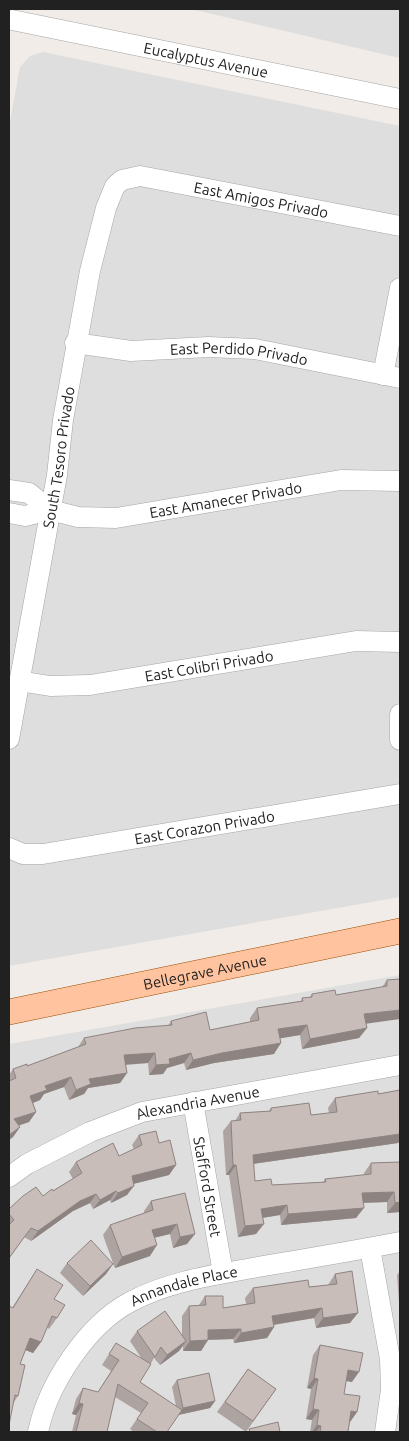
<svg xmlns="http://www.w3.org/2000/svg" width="409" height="1441" font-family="Ubuntu,sans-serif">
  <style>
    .residential { fill: #dfdede }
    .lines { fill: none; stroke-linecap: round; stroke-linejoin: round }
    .minor-casing { stroke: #a5a5a5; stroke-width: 21 }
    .major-casing { stroke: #9d4d00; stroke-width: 26 }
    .minor { stroke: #fff; stroke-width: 20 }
    .major { stroke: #ffc49f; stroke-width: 25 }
    .wall { fill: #ada3a0 }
    .shaded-wall { fill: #8d8482 }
    .building { fill: #c9bdba; stroke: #8d8482 }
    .labels { text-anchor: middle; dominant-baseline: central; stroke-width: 4; stroke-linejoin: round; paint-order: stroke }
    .street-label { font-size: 15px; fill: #212121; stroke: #fff }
  </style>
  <rect width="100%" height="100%" fill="#f1ece7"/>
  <!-- residential -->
  <g class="residential">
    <path d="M191,9h209v49l-9,-2z"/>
    <path d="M43,52l357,74v771l-391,69v-839l11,-60 10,-11z"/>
    <path d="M400,975v457h-391v-388z"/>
  </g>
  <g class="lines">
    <!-- minor casing -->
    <g class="minor-casing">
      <g id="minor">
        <path id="s1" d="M12,20l388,79"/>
        <path id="s2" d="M75,343l56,8 77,-4 47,2 145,29"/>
        <path d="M383,375l17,-87"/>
        <path d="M9,490l20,3 21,17 -25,6 -16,-3"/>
        <path id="s3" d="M50,510l28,7 38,1 225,-38 59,1"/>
        <path id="s4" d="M19,681l31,5 40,-1 266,-44 44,1"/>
        <path d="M400,714v26"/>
        <path id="s5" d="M9,739l48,-264 6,-55 27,-149 16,-63 9,-22 7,-6 18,-4 260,50"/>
        <path id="s6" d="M9,848l14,6h20l357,-60"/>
        <path id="s7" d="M193,1102l30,171"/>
        <path id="s8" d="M9,1177l18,-13 63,-32 52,-20 258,-47"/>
        <path d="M370,1248l20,111 1,31 -6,42"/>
        <path id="s9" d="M38,1432c10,-48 49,-107 92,-130 39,-21 85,-27 128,-35 47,-8 95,-16 142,-25"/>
      </g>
    </g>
    <!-- major casing -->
    <g class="major-casing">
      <g id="major">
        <path id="s10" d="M9,1012l391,-81"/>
      </g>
    </g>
    <!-- minor -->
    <use href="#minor" class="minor"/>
    <!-- major -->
    <use href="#major" class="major"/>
  </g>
  <!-- wall -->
  <g class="wall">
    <path d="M400,979l-34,45 1,4 -8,10 -57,11 -2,-14 -20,3 -6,16 -60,9 -28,7 -2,-7 -17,5 -4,6 -14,1 -1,-12 -22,2 1,8 -7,10 -32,5 -4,6 -15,6 -5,-13 -20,7 -4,6 -7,3 3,9 -7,10 -10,3 1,2 -7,10 -4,3v-65l4,-6 14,-3 51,-19 6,-9 84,-12 3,-5 39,9 40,-8v-4l7,-10 44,-7 1,-3 8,-1 2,-3 24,1 46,-8 5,-7z"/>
    <path d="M400,1090v51l-2,2 -145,21 2,17 17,4 51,-3 2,-3 39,-4v-2l7,-10 29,-1v50l-13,1v-11l-24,1 -7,15 -75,7 -1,-10 -17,3 -7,16 -18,3 -9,-62h-3l-3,-44 8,-10h4l5,-8 29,-2 2,-3 40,7 18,-2 -1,-5 7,-10 43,-4z"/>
    <path d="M139,1135l20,8 17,22 -7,10 -36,9 -6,11 -16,8 -1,-3 -17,9 -3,-6 -17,8 -42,30 -7,-4 -15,22v-50l34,-13 30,-17 -4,-7 7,-10 43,-6 15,-7 -2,-4z"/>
    <path d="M185,1193l2,51 -14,4 -3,-14 -16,4 -4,18 -35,12 -2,-4 -7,10 -23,22 -23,-23 7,-10h46l-10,-28 7,-10 34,-12v-2l7,-10z"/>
    <path d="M37,1269l17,30 3,19 -8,11 -2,-2 -6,15 -8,11 -8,-3 -5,14 -2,32 -4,6 -2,-94z"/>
    <path d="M400,1271v31h-1l-2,-27z"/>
    <path d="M335,1274l15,49 -34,5 -2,-10 -40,7v2l-7,11 -33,5 -1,-4 -25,1 -7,11h-18v-5l-4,5 -19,14 -6,-7 -14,24 36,24 -4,-19 5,-7 38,21 -5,7 -32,7 -11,17h-33l-4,-3 11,-16 -26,-16 -8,35h-35l4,-17 -4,-1 4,-15 7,-11 15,4 13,-21 -9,-6 14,-22 26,16 -12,-18 7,-10 45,5v-20l7,-10 10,-1 6,-9 18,12 23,-4 -1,-6 8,-10 56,-1 19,-2z"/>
    <path d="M320,1345l32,37 -6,-1 -2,13 13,18 -7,10 -2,10h-38l2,-12 -6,-1 5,-30 -4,-1 6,-33z"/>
    <path d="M248,1369l28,20 -30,43 -29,-20z"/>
  </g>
  <!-- shaded-wall -->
  <g class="shaded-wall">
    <path d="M400,1010v9l-43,6 7,-11z"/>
    <path d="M307,1025l-7,10 -29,5 7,-11z"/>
    <path d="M367,1028l-8,10 -57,11 8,-10z"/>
    <path d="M281,1043l-7,11 -60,9 -28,7 7,-10 29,-7z"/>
    <path d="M155,1053l-7,10 -31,2 7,-10z"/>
    <path d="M191,1053l-7,10 -17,5 -4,6 -14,1 7,-10 13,-6z"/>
    <path d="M127,1073l-7,10 -32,5 -4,6 -15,6 7,-10 13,-11z"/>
    <path d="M71,1077l-7,10 -20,7 -4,6 -17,7 7,-11 15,-10z"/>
    <path d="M36,1112l-7,10 -20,7 5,-10z"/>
    <path d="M20,1127l-7,10 -4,3v-5z"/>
    <path d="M400,1134v7l-2,2 -153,22 8,-10z"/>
    <path d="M176,1165l-7,10 -44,11 7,-10z"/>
    <path d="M233,1165h3l-7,10h-3z"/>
    <path d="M134,1186l-7,9 -16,8 7,-10z"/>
    <path d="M116,1191l-6,9 -17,9 7,-9z"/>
    <path d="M394,1192l-7,10 -32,1 7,-10z"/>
    <path d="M96,1194l-6,9 -17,8 -42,30 7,-10 42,-30z"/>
    <path d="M400,1202v10l-13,1 8,-10z"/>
    <path d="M287,1205l-7,10 -26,4 7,-10z"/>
    <path d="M364,1208l-8,10 -75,7 7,-11z"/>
    <path d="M177,1224l-7,10 -26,6 8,-10z"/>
    <path d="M264,1224l-8,10 -18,3 7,-11z"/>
    <path d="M195,1234l-8,10 -14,4 7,-11z"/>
    <path d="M157,1245l-7,11 -35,12 7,-11z"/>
    <path d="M113,1264l-7,10 -23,22 7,-10z"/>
    <path d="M322,1308l-8,10 -49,8 7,-10z"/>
    <path d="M358,1313l-8,10 -34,5 7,-10z"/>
    <path d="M274,1327l-7,11 -33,5 7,-10z"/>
    <path d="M241,1329l-8,10 -32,1 7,-10z"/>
    <path d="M30,1338l11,4 -8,11 -10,-4z"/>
    <path d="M208,1340l-7,11h-18l7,-10z"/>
    <path d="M186,1341l-7,10 -19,14 7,-10z"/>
    <path d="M348,1370l11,2 -7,10 -11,-2z"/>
    <path d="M314,1378l4,1 -7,10 -4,-1z"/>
    <path d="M215,1401l-5,7 -32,7 5,-7z"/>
    <path d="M79,1403l4,1 -7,11 -4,-1z"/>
    <path d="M313,1409l6,1 -7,10 -6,-1z"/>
    <path d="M351,1411l6,1 -7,10 -6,-1z"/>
    <path d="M317,1425l4,1 -5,6h-4z"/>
  </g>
  <!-- building -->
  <g class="building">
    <path d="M400,979v31l-36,4 3,14 -57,11 -3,-14 -29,4 3,14 -59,10 -29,7 -2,-7 -22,6 1,5 -14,1 -1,-12 -31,2 3,18 -38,6 2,5 -15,6 -5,-13 -26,9 2,4 -17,6 6,16 -22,7 6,8 -11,8v-54l7,-3 -3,-9 14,-5v2l59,-22 -2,-6 51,-10 37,-3 -1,-4 35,-9 4,18 49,-10 -2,-12 46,-7 -1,-3 10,-1v-3l23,-4 1,5 51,-9v-6z"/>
    <path d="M400,1090v44l-147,21 2,26 16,-2 1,6 54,-3 -1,-3 46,-5v-11l29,-1v40l-5,1 -1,-11 -32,1 2,15 -76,6 -1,-9 -26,4 3,15 -19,2 -9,-61h-3l-2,-44 10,-1 -1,-7 31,-2v-3l38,-5 2,12 26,-3 -2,-14 43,-7v3z"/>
    <path d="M156,1131l3,12 11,-3 6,25 -44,11 2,10 -16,7 -2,-2 -16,9 -4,-6 -16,7 -42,30 -7,-3 -22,30v-33l5,-5 -5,-6v-5l14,-13 13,-9 7,9 9,-7 1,2 29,-18 -6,-11 37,-19 6,13 23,-11 -3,-10z"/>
    <path d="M185,1193l10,41 -15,3 -3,-13 -25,6 5,15 -35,12 -12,-32 43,-15 -2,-9z"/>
    <path d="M91,1240l22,24 -23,22 -23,-23z"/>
    <path d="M37,1269l26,16 -9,14 11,6 -8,13 -5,-2 -11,26 -11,-4 -10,26 5,1 -7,31 -3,-1 -6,30v-119l4,2z"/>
    <path d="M352,1271l6,42 -35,5 -1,-10 -50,8 2,11 -33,6v-4l-33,1v10l-18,1 -1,-35 17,-1 -1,-9h18v12l32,-5 -2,-15 55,-8 1,7 28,-3 -2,-10z"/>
    <path d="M165,1311l21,30 -19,14 -6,-8 -6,10 -18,-26z"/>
    <path d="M116,1343l35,21 -11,18 42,28 -15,22h-10l-20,-13 11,-16 -30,-19 -11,48h-31l7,-28 -4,-1 4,-15 15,4 21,-32 -10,-6z"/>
    <path d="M320,1345l43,8 -4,19 -11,-2 -4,24 16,2 -3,16 -6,-1 -3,21h-28l1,-6 -4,-1 2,-15 -6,-1 5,-30 -4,-1z"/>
    <path d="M248,1369l28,20 -23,32 -28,-19z"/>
    <path d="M209,1373l6,28 -32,7 -6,-28z"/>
    <path d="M278,1422l2,10h-30l-1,-3z"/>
  </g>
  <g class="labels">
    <!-- street labels -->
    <g class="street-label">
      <text stroke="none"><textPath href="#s1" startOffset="198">Eucalyptus Avenue</textPath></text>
      <text stroke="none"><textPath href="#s5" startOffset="715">East Amigos Privado</textPath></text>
      <text stroke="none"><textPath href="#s2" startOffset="165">East Perdido Privado</textPath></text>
      <text stroke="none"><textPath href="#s5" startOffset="286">South Tesoro Privado</textPath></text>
      <text stroke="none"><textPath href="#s3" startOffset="178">East Amanecer Privado</textPath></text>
      <text stroke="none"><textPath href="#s4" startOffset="192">East Colibri Privado</textPath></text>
      <text stroke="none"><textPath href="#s6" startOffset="199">East Corazon Privado</textPath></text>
      <text stroke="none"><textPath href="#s10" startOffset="200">Bellegrave Avenue</textPath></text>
      <text stroke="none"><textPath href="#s8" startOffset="205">Alexandria Avenue</textPath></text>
      <text stroke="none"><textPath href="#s7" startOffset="86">Stafford Street</textPath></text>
      <text stroke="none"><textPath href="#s9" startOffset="220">Annandale Place</textPath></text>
    </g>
  </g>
  <!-- border -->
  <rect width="409" height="1441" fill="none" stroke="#212121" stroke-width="20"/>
</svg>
